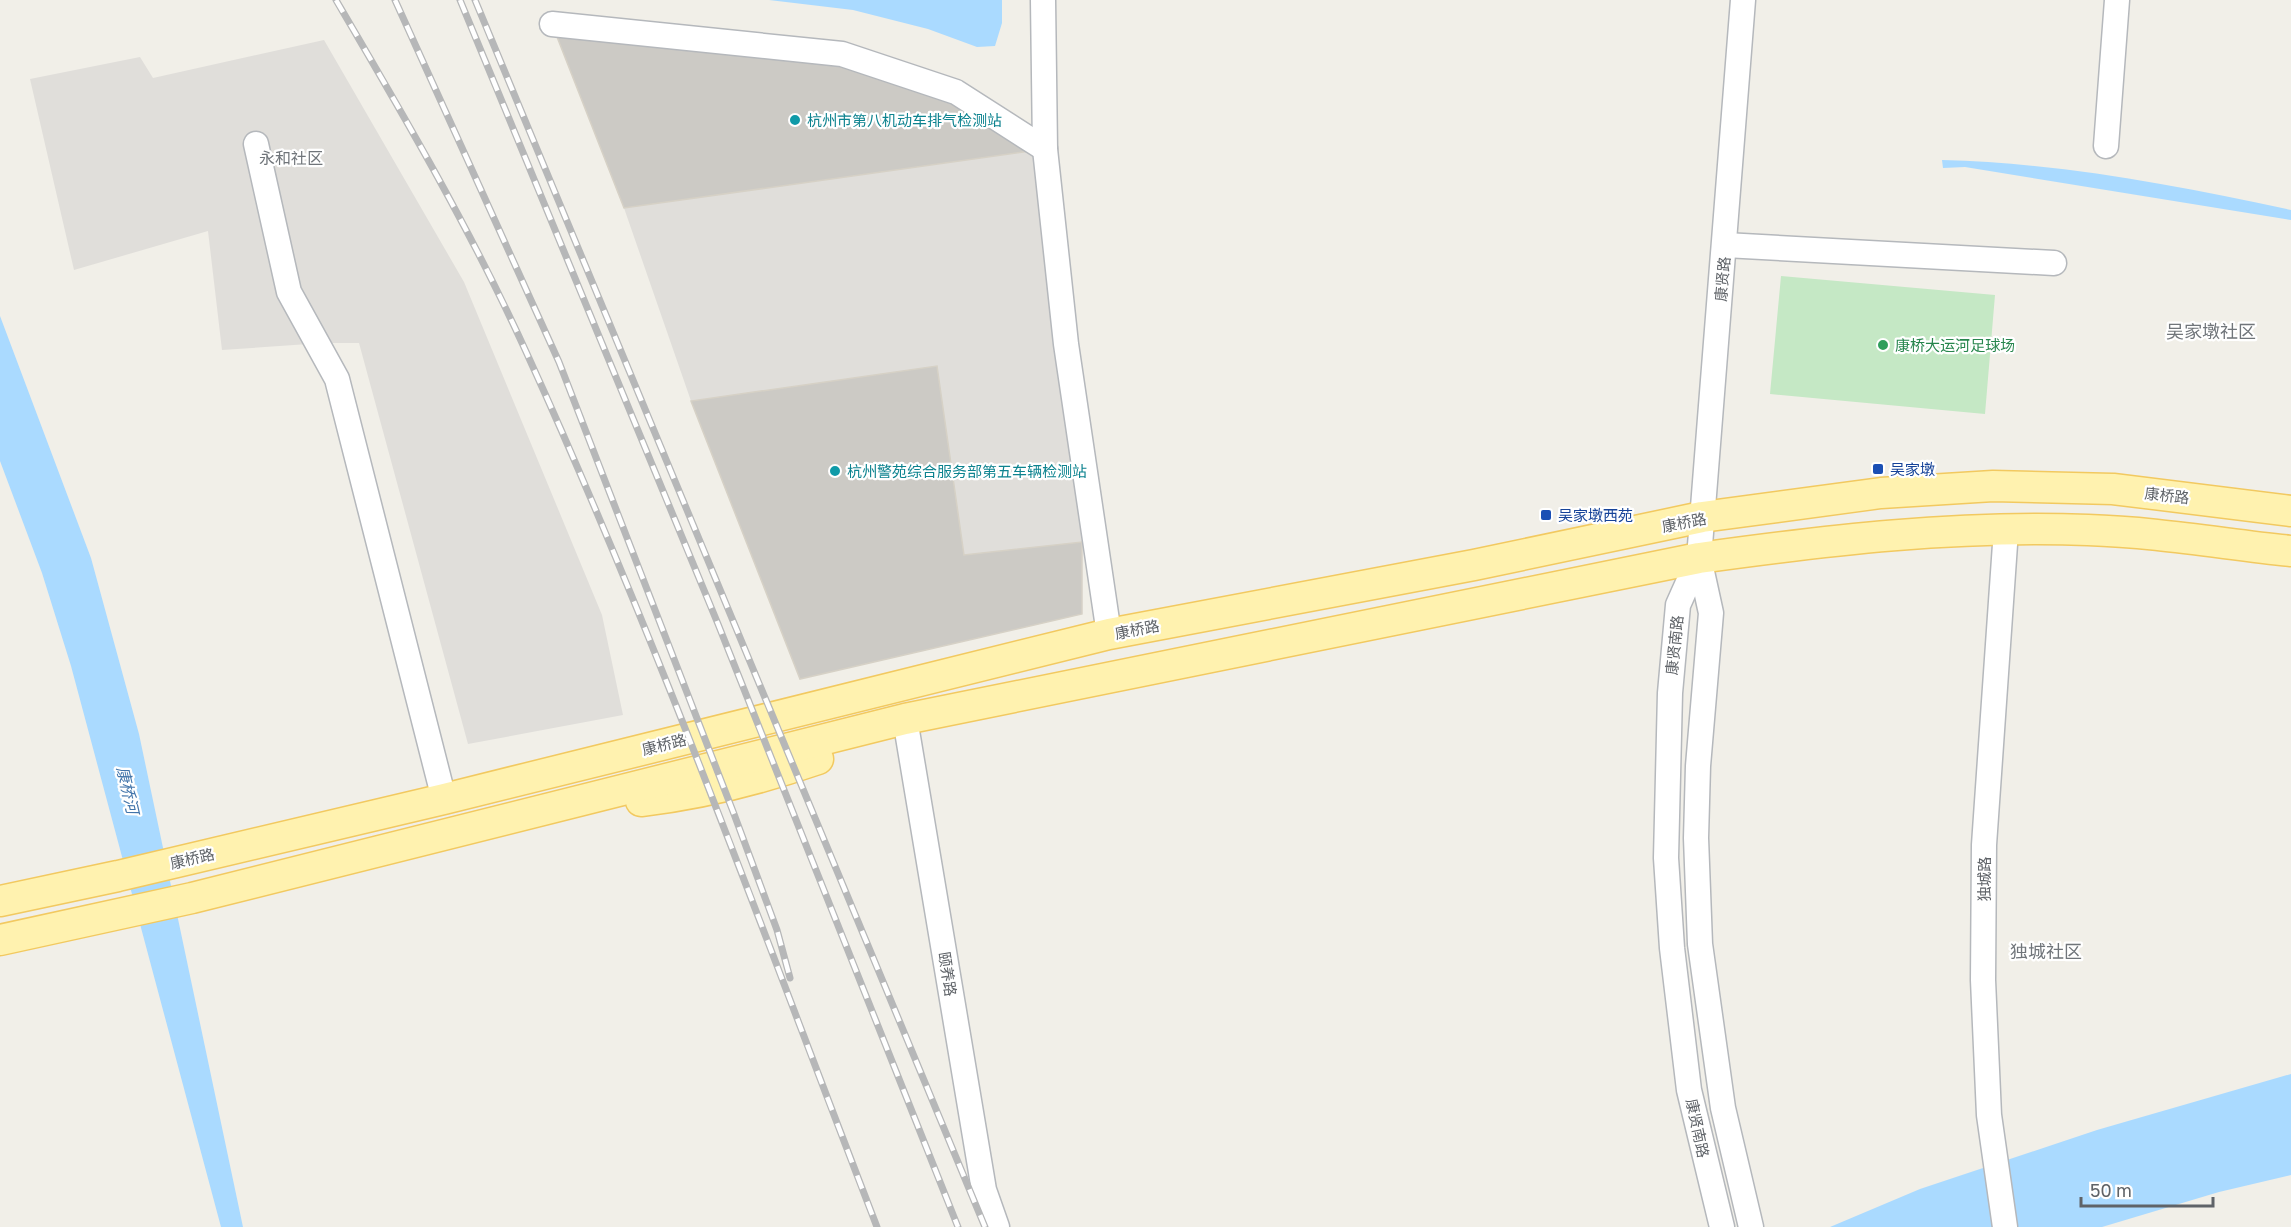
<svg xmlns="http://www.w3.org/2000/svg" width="2291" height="1227" font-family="'Golos Text','Noto Sans SC',sans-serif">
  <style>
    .industrial { fill: #e0deda }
    .green { fill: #c5e8c5 }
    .water { fill: #aadaff }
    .building { fill: #cccac5; stroke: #d6d1c6; stroke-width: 1.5 }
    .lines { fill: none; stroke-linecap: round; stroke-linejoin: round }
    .minor-casing { stroke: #b5b8bc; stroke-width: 27 }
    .major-casing { stroke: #f2c960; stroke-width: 33 }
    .minor { stroke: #fff; stroke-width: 24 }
    .major { stroke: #fff2af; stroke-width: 30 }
    .rail-casing { stroke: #b6b7b8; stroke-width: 7 }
    .rail { stroke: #fff; stroke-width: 4.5; stroke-dasharray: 14; stroke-linecap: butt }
    .culture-dot { fill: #0f9aa8; stroke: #fff; stroke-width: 2 }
    .leisure-dot { fill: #2e9e5b; stroke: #fff; stroke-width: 2 }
    .transit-dot { fill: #1a4fb4; stroke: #fff; stroke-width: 2 }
    .labels { text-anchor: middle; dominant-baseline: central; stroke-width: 4.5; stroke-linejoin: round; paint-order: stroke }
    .culture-label { font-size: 15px; fill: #0d838f; stroke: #fff; text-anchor: start }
    .street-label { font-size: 15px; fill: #5f6368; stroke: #fff }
    .leisure-label { font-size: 15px; fill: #27864d; stroke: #fff; text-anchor: start }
    .transit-label { font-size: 15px; fill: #164399; stroke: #fff; text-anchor: start }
    .neighbourhood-label { font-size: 16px; fill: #70757a; stroke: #fff }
    .water-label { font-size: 16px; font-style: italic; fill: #4174aa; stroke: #fff }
    .quarter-label { font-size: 18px; fill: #70757a; stroke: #fff }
  </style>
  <rect width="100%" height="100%" fill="#f1efe8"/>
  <!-- industrial -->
  <g class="industrial">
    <path d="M324,40l140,242 138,333 21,100 -155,29 -109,-401h-36l-101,7 -14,-119 -134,39 -44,-191 110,-22 13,21z"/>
    <path d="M1045,149l37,393 -118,13 -28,-188 -245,34 -67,-193z"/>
  </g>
  <!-- green -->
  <path class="green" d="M1781,276l214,19 -10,119 -215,-20z"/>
  <!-- water -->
  <g class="water">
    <path d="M769,0h233v23l-7,23 -18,1 -49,-18 -75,-19z"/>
    <path d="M1942,160c118,3 234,25 349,50v10l-326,-53 -22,1z"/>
    <path d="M0,316l91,242 48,176 104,493h-22l-150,-561 -29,-93 -42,-112z"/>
    <path d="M2291,1074v101l-72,17 -117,35h-272l90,-38 177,-59z"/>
  </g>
  <!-- building -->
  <g class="building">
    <path d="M552,24l290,30 114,38 89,57 -421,59z"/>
    <path d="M937,366l27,189 118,-13v72l-282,65 -109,-278z"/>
  </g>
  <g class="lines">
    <!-- minor casing -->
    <g class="minor-casing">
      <g id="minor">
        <path d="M1043,0l2,149 21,195 43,290"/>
        <path d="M1743,0l-44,558 12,55 -13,153 -2,72 4,106 23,164 28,119"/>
        <path d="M552,24l290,30 114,38 89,57"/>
        <path d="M256,144l33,148 48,87 107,420"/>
        <path d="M2106,146l11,-146"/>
        <path d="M1725,245l329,18"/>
        <path d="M1699,558l-21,47 -8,88 -4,165 6,90 17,142 33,137"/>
        <path d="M905,719l79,471 13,37"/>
        <path d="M2005,1227l-16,-112 -6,-135 1,-135 22,-315"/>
      </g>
    </g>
    <!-- major casing -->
    <g class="major-casing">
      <g id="major">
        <path d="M641,801c61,-7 119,-22 177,-42"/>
        <path d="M0,901l118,-25 326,-77 665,-165 365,-69 228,-48 179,-24 112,-7 120,3 178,22"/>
        <path d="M0,940l192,-42 713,-179 794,-161c130,-18 258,-33 389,-28 68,2 136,14 203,21"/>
      </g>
    </g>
    <!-- minor -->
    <use href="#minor" class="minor"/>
    <!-- major -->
    <use href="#major" class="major"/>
    <!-- rail casing -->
    <g class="rail-casing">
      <g id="rail">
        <path d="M336,0c68,116 137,234 192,356 130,285 236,579 349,871"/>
        <path d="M395,0l164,362 175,452 43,116 13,48"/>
        <path d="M460,0l258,624 240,603"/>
        <path d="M475,0l510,1227"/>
      </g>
    </g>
    <!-- rail -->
    <use href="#rail" class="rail"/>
  </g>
  <!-- markers -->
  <g class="culture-dot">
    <circle cx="795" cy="120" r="6"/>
    <circle cx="835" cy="471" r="6"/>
  </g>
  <circle class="leisure-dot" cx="1883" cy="345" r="6"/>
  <g class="transit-dot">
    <rect x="1872" y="463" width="12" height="12" rx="3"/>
    <rect x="1540" y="509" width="12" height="12" rx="3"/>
  </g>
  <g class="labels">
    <!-- culture labels -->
    <g class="culture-label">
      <text x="807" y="120">杭州市第八机动车排气检测站</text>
      <text x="847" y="471">杭州警苑综合服务部第五车辆检测站</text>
    </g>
    <!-- street labels -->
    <g class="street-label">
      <text transform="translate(1722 279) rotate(-85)">康贤路</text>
      <text transform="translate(2167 495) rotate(6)">康桥路</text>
      <text transform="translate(1684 522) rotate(-11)">康桥路</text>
      <text transform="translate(1137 629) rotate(-11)">康桥路</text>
      <text transform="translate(1674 645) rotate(-84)">康贤南路</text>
      <text transform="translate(664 744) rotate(-14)">康桥路</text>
      <text transform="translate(192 858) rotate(-13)">康桥路</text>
      <text transform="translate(1984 879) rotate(-90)">独城路</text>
      <text transform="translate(948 974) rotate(81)">颐养路</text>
      <text transform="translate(1698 1128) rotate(78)">康贤南路</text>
    </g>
    <!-- leisure labels -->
    <g class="leisure-label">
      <text x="1895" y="345">康桥大运河足球场</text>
    </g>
    <!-- transit labels -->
    <g class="transit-label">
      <text x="1890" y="469">吴家墩</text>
      <text x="1558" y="515">吴家墩西苑</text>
    </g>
    <!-- neighbourhood labels -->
    <g class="neighbourhood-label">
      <text x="291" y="158">永和社区</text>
    </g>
    <!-- water labels -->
    <g class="water-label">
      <text transform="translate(128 790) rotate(77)">康桥河</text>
    </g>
    <!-- quarter labels -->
    <g class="quarter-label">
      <text x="2211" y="331">吴家墩社区</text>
      <text x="2046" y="951">独城社区</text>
    </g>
  </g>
  <!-- scale -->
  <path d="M2081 1197v9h132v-9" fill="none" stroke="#5f6368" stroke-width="3"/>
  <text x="2090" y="1197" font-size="18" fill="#5f6368" stroke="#ffffff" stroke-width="4.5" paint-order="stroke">50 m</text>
</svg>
